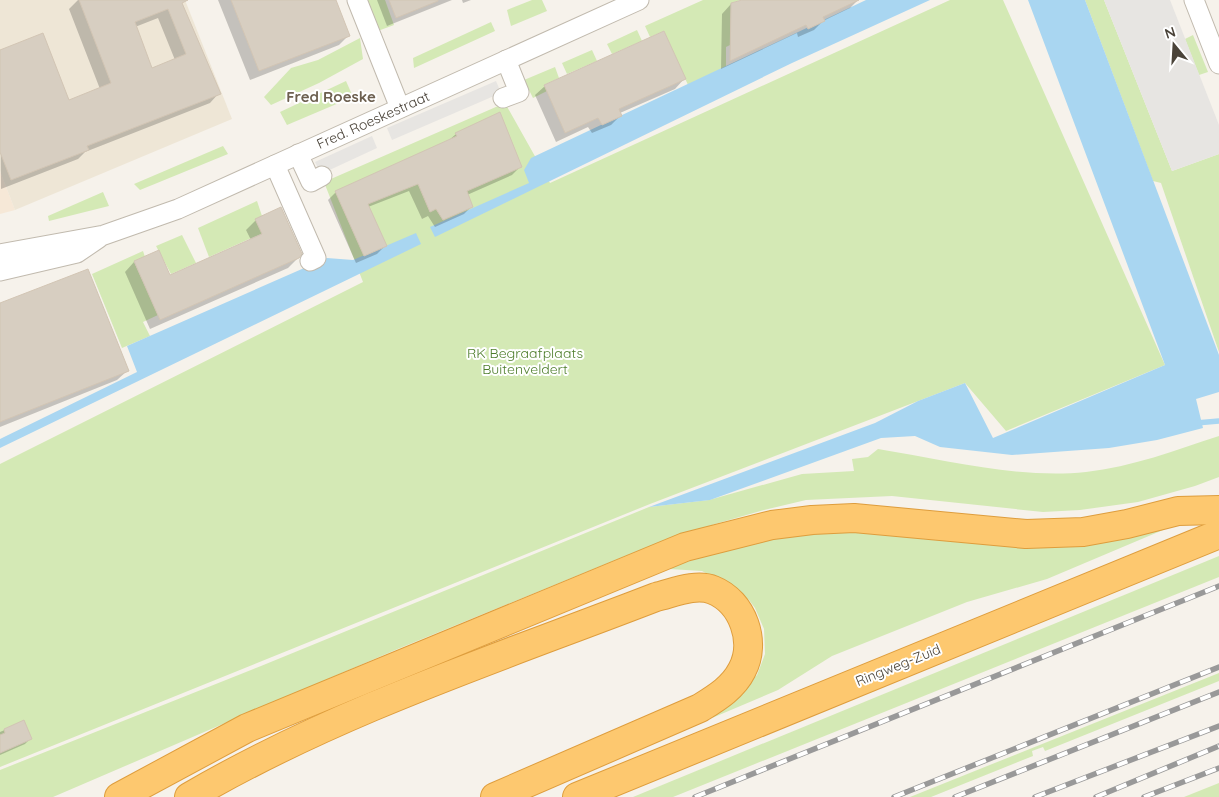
<svg xmlns="http://www.w3.org/2000/svg" width="1219" height="797" font-family="Quicksand,sans-serif">
  <style>
    .commercial { fill: #f6e8d7 }
    .education { fill: #eee6d6 }
    .green { fill: #d4e9b5 }
    .parking { fill: #e7e5e2 }
    .water { fill: #a9d6f1 }
    .shadow { fill: #0003; fill-rule: evenodd }
    .lines { fill: none; stroke-linecap: round; stroke-linejoin: round }
    .stream { stroke: #a9d6f1; stroke-width: 5.5 }
    .building { fill: #d7cec1; stroke: #d2c5b4; fill-rule: evenodd }
    .minor-casing { stroke: #c1baae; stroke-width: 21 }
    .highway-casing { stroke: #de9d3d; stroke-width: 30 }
    .minor { stroke: #fff; stroke-width: 19 }
    .highway { stroke: #fdc86f; stroke-width: 28 }
    .rail-casing { stroke: #999; stroke-width: 5.5 }
    .rail { stroke: #fff; stroke-width: 4; stroke-dasharray: 11; stroke-linecap: butt }
    .labels { text-anchor: middle; dominant-baseline: central; stroke-width: 4; stroke-linejoin: round; paint-order: stroke }
    .street-label { font-size: 14px; fill: #4a4339; stroke: #fff }
    .park-label { font-size: 14px; fill: #4d7d2b; stroke: #fff }
    .neighbourhood-label { font-size: 15px; font-weight: bold; fill: #6d6050; stroke: #fff }
  </style>
  <rect width="100%" height="100%" fill="#f6f2eb"/>
  <!-- commercial -->
  <path class="commercial" d="M0,171l15,39 -15,4z"/>
  <!-- education -->
  <path class="education" d="M0,0h185l47,119 -217,91 -15,-39z"/>
  <!-- green -->
  <g class="green">
    <path d="M363,0h22l9,25 -19,7z"/>
    <path d="M532,0h10l5,11 -36,15 -4,-16z"/>
    <path d="M703,0h38l-10,3 -1,42 -4,2v20l-38,18 -24,-54 -14,6 -5,-11z"/>
    <path d="M950,0h53l162,365 -159,66 -41,-48 -315,121 -650,263v-303l363,-182 -39,-100 181,-79 45,80z"/>
    <path d="M1085,0h19l68,171 47,-17v198l-58,-169 -8,-2z"/>
    <path d="M491,22l4,9 -81,37 -1,-10z"/>
    <path d="M637,30l5,11 -30,13 -5,-10z"/>
    <path d="M1193,35l15,37 -9,3 -14,-36z"/>
    <path d="M360,38l3,21 -44,24 -48,22 -7,-8 27,-29 27,-8z"/>
    <path d="M592,50l5,11 -30,13 -5,-11z"/>
    <path d="M555,67l4,11 -15,7 3,6 -14,7 -9,-18z"/>
    <path d="M346,81l7,16 -66,28 -7,-13z"/>
    <path d="M223,146l5,8 -88,36 -6,-6z"/>
    <path d="M103,192l6,14 -60,15 -1,-5z"/>
    <path d="M257,201l5,15 1,17 -54,24 -11,-29z"/>
    <path d="M182,235l14,28 -25,11 -15,-28z"/>
    <path d="M143,251l2,6 -11,5 24,53 -15,7 7,14 -28,12 -30,-74z"/>
    <path d="M1219,436v41l-24,9 -57,16 -58,8 -37,2 -151,-16 -86,4 -42,10 -49,14 -80,28 -235,96 -347,149h-53v-27l261,-104 388,-159 60,-7 93,-26 52,-3 -2,-12 16,-2 10,-8c68,11 140,30 208,23 46,-5 90,-22 133,-36z"/>
    <path d="M1162,528l1,2 -116,49 -80,23 -135,54 -54,34 -66,28 45,-43 8,-21 -1,-25 -9,-21 -6,-8 -15,-12 -32,-17 -33,-2 46,-19 75,-19z"/>
    <path d="M1219,556v21l-546,220h-40z"/>
    <path d="M1219,673v8l-174,70 -2,-4 -11,4 1,5 -102,41h-21z"/>
    <path d="M1219,783v14h-35z"/>
  </g>
  <!-- parking -->
  <g class="parking">
    <path d="M1104,0h66l49,125v29l-47,17z"/>
    <path d="M496,81l5,12 -109,47 -5,-12z"/>
    <path d="M372,136l5,12 -56,26 -6,-12z"/>
  </g>
  <!-- water -->
  <g class="water">
    <path d="M866,0h64l-138,63 -357,174 -5,-10 99,-44 -5,-13 7,-12z"/>
    <path d="M1028,0h57l134,355v37l-23,7 7,29 -46,12 -48,8 -97,7 -72,-8 -25,-11 -34,2 -171,62 -61,7 226,-84 43,-22 47,-18 28,55 172,-73z"/>
    <path d="M416,233l5,11 -421,204v-9l137,-67 -10,-26 200,-88 26,2z"/>
  </g>
  <!-- shadow -->
  <g class="shadow">
    <path d="M78,0h105l-2,5 38,88 -9,10 -125,49 -7,7 -77,30 -1,-138 69,50 31,-12 -31,-80zM158,18l17,42 -24,9 -16,-42z"/>
    <path d="M218,0h117l14,35 -10,10 -89,35z"/>
    <path d="M377,0h75l-65,26z"/>
    <path d="M462,0h9l-8,3z"/>
    <path d="M746,0h112l-8,8 -27,13 -9,9 -16,7 -1,-4 -76,36 1,-55 9,-10z"/>
    <path d="M684,79l-9,10 -55,24 1,2 -10,10 -19,8 -4,-6 -32,15 -21,-47 10,-9z"/>
    <path d="M456,134l64,33 -8,8 -45,20 5,11 -8,8 -29,13 -7,-11 -6,3 -13,-28 -41,16 17,39 -8,8 -21,9 -28,-63 8,-8 112,-51z"/>
    <path d="M256,220l42,38 -10,10 -138,61 -25,-57 9,-10 24,-10 11,24 82,-36 -5,-10z"/>
    <path d="M0,305l127,66 -10,9 -117,47z"/>
    <path d="M23,722l7,17 -5,5 -25,11v-23z"/>
  </g>
  <g class="lines">
    <!-- stream -->
    <path class="stream" d="M1196,423l23,-2"/>
  </g>
  <!-- building -->
  <g class="building">
    <path d="M79,0h109l-6,3 39,91 -134,52 2,4 -78,30 -11,-28v-102l43,-17 26,67 42,-17zM168,9l18,45 -34,14 -17,-46z"/>
    <path d="M231,0h105l14,36 -91,35z"/>
    <path d="M389,0h49v1l-42,17z"/>
    <path d="M742,0h117l-36,17 2,4 -17,8 -2,-4 -76,36 1,-58z"/>
    <path d="M664,31l22,48 -67,30 3,7 -20,9 -4,-7 -33,15 -21,-48z"/>
    <path d="M500,112l22,55 -55,24 6,16 -30,13 -7,-11 -6,3 -12,-28 -50,20 19,42 -23,10 -29,-65 122,-55 -2,-3z"/>
    <path d="M281,207l21,47 -3,4 -139,62 -26,-59 25,-11 11,25 92,-41 -7,-15z"/>
    <path d="M88,269l41,102 -129,51v-119z"/>
    <path d="M24,720l8,19 -32,14v-18l5,-2 -1,-4z"/>
  </g>
  <g class="lines">
    <!-- minor casing -->
    <g class="minor-casing">
      <g id="minor">
        <path d="M357,0l43,108"/>
        <path d="M1194,0l25,64"/>
        <path d="M503,98l16,-6 -13,-32"/>
        <path d="M298,154l13,28 11,-6"/>
        <path d="M275,165l41,93 -6,3"/>
        <path d="M0,254l104,-19 74,-26 461,-209"/>
        <path d="M0,271l77,-18 22,-15"/>
      </g>
    </g>
    <!-- highway casing -->
    <g class="highway-casing">
      <g id="highway">
        <path d="M119,797l128,-69 438,-181 87,-22 40,-5 42,-2 172,16 57,-2 44,-8 51,-13 41,-1"/>
        <path d="M189,797c147,-86 309,-139 467,-200 17,-4 40,-14 57,-7 30,12 44,52 29,80 -9,18 -26,28 -42,38l-205,89"/>
        <path d="M577,797l642,-263"/>
      </g>
    </g>
    <!-- minor -->
    <use href="#minor" class="minor"/>
    <!-- highway -->
    <use href="#highway" class="highway"/>
    <!-- rail casing -->
    <g class="rail-casing">
      <g id="rail">
        <path d="M695,797l524,-211"/>
        <path d="M894,797l325,-130"/>
        <path d="M955,797l264,-105"/>
        <path d="M1035,797l184,-71"/>
        <path d="M1096,797l123,-51"/>
        <path d="M1144,797l75,-29"/>
      </g>
    </g>
    <!-- rail -->
    <use href="#rail" class="rail"/>
  </g>
  <g class="labels">
    <!-- street labels -->
    <g class="street-label">
      <text transform="translate(373 120) rotate(-24)">Fred. Roeskestraat</text>
      <text transform="translate(898 665) rotate(-22)">Ringweg-Zuid</text>
    </g>
    <!-- park labels -->
    <g class="park-label">
      <text x="525" y="353">RK Begraafplaats<tspan x="525" dy="16">Buitenveldert</tspan></text>
    </g>
    <!-- neighbourhood labels -->
    <g class="neighbourhood-label">
      <text x="331" y="96">Fred Roeske</text>
    </g>
  </g>
  <!-- north arrow -->
  <g transform="translate(1174 45) rotate(342)" stroke="#ffffff" stroke-width="4" paint-order="stroke">
  <path d="M0-4L9 19L0 12L-9 19Z" fill="#4a4339"/>
  <text y="-8" font-size="14" font-weight="bold" text-anchor="middle" fill="#4a4339">N</text>
  </g>
</svg>
